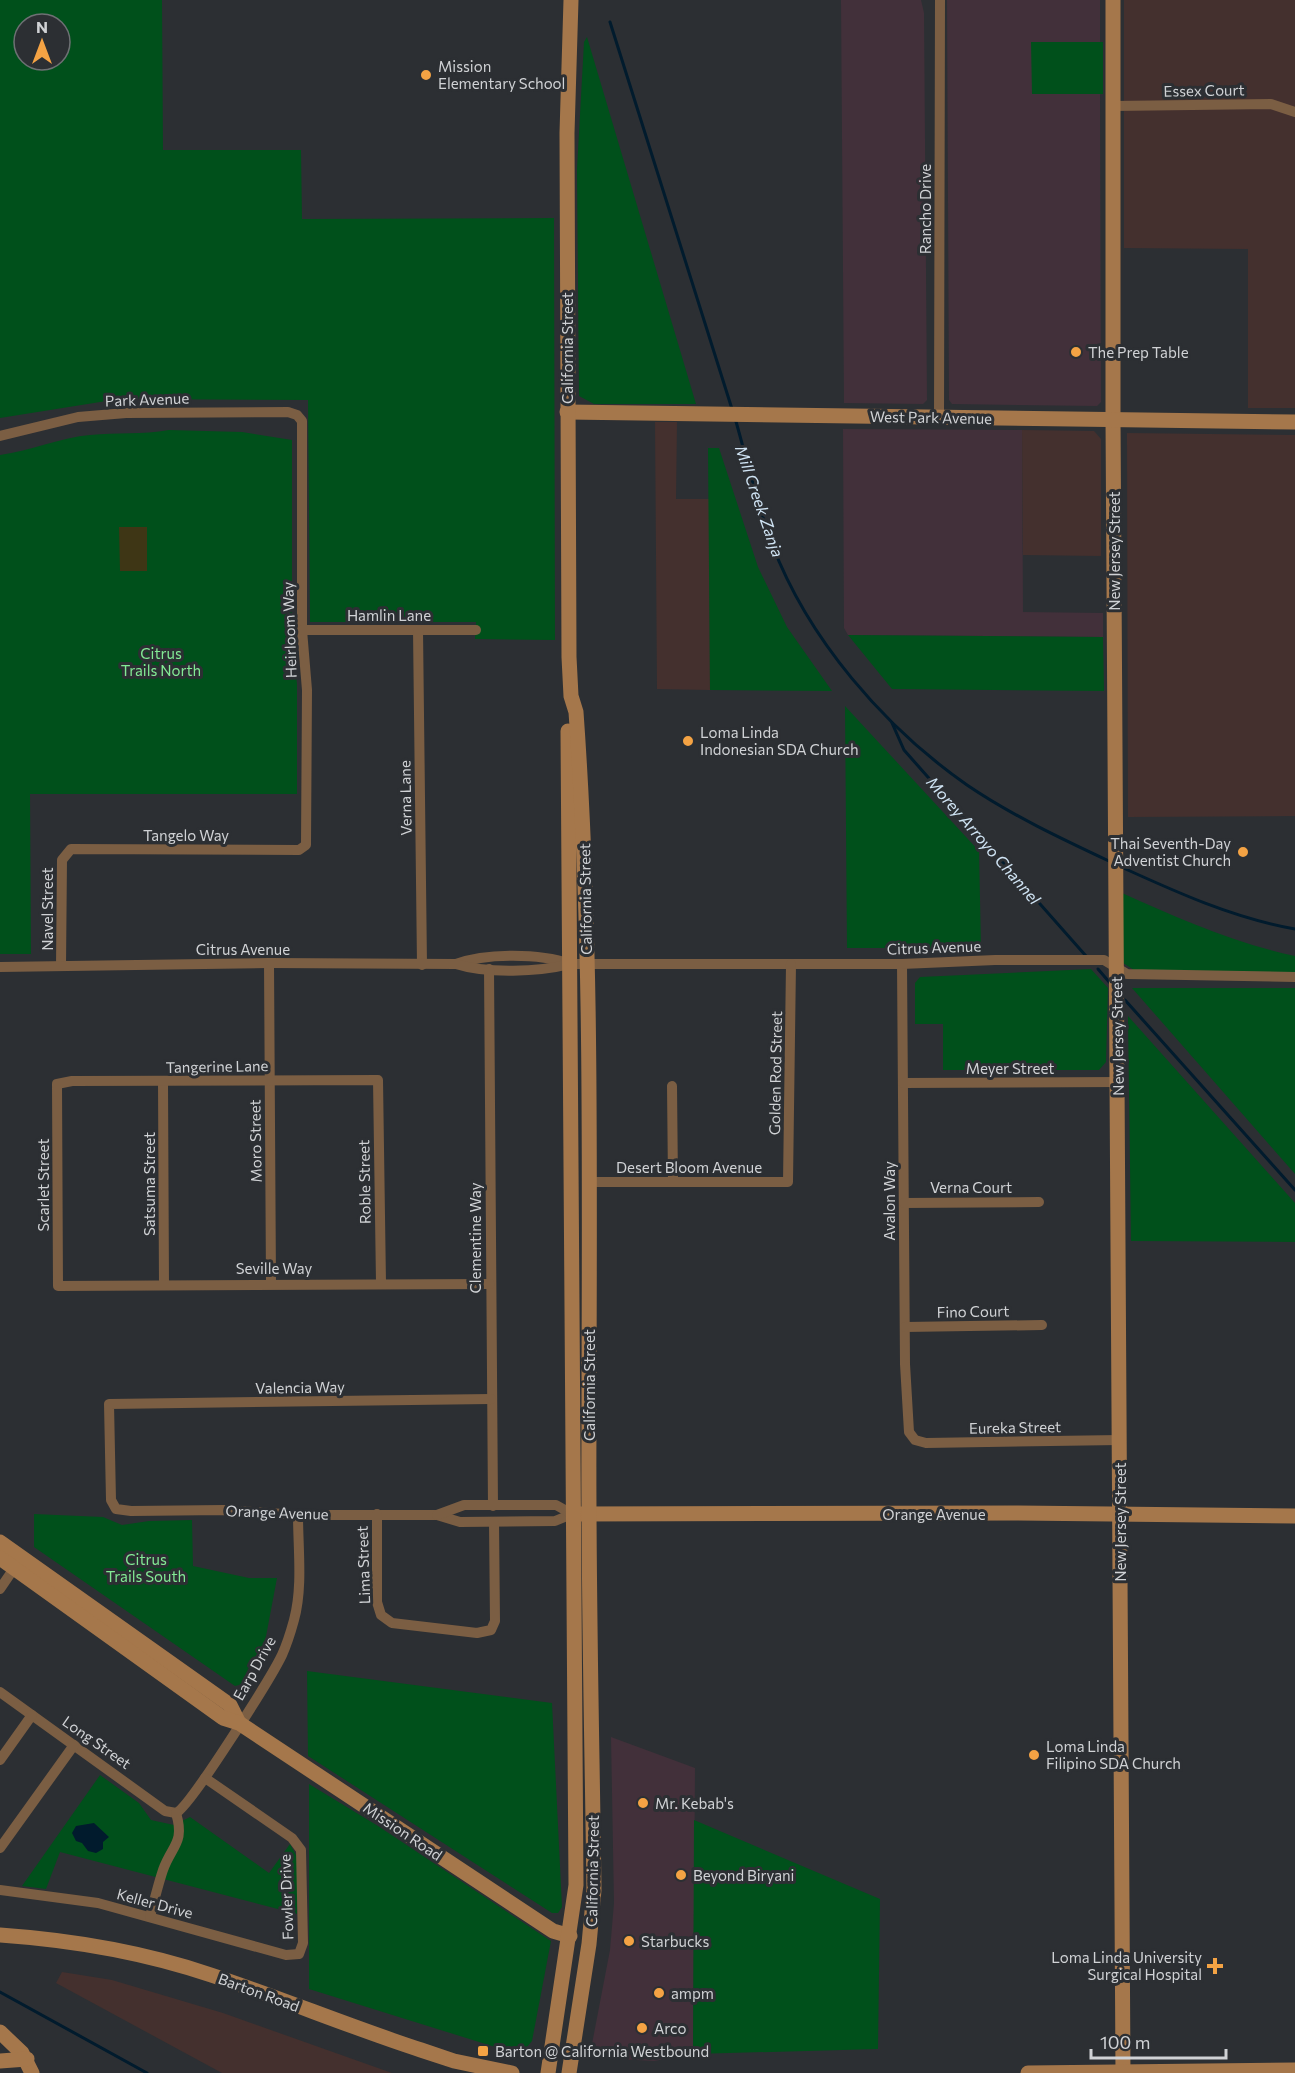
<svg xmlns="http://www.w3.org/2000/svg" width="1295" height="2073" font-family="Commissioner,sans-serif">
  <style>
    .commercial { fill: #42303a }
    .industrial { fill: #44302e }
    .green { fill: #00501b; fill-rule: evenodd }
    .sand { fill: #3e3615 }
    .water { fill: #011b2d }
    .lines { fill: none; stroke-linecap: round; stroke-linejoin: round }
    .stream { stroke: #011b2d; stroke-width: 3 }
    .street { stroke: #7b5e43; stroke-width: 10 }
    .secondary { stroke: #a5774b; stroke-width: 15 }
    .poi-dot { fill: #f4a344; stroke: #2c2f33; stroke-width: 2 }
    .labels { text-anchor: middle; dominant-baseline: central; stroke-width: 6; stroke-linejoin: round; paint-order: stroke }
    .poi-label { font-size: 15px; fill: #d0d2d5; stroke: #2c2f33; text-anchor: start }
    .street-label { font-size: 15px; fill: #d0d2d5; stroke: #2c2f33 }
    .park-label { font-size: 15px; fill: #83ea95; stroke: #2c2f33 }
    .water-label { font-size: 16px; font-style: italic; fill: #d0e4f4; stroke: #2c2f33 }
  </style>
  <rect width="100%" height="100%" fill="#2c2f33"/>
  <!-- commercial -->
  <g class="commercial">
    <path d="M841,0h80l3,13 3,387 -4,4 -79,-1z"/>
    <path d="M947,0h153v42h-68v52h68l1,308 -4,4 -145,-2 -3,-4z"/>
    <path d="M843,429l179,1 1,182 80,1v24l-255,-2 -4,-7z"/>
    <path d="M611,1737l84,31 -2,286 -39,7 -54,-3 -8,-14 18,-94 4,-47z"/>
  </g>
  <!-- industrial -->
  <g class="industrial">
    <path d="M1124,0h171v408h-47v-159l-124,-1z"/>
    <path d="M655,422h22l-1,77h33l1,191 -53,-1z"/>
    <path d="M1022,430l72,1 7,8v117l-78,-1z"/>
    <path d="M1127,433l168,2v381l-167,1z"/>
    <path d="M62,1972l50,8 111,33 169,60h-170l-166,-90z"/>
  </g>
  <!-- green -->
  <g class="green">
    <path d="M0,0h162l1,150h138l1,69 252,-1 1,422 -80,-1 1,-17h-166l-2,-222 -189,-1 -119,19zM24,24h36v36h-36z"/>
    <path d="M587,37l109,367h-102l-15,-8 -2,-227 7,-127z"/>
    <path d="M1031,42h72v52h-71z"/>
    <path d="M169,430l73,2 50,8v205l5,39v110h-267l1,160h-31v-499c30,-4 62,-18 90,-20 27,-3 52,0 79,-5z"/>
    <path d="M708,448h11l39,119 29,60 45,64 -122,-1z"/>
    <path d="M848,635l255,2 1,54 -212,-2z"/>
    <path d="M845,706l134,145 2,97h-134z"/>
    <path d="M1122,893c56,25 112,50 173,63v17l-161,-3 -11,-7z"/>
    <path d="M1091,969l17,19 -2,74 -7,8h-156v-46h-28v-41l5,-6z"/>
    <path d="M1132,988h163v186z"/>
    <path d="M1128,1016l167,187v39l-164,-1z"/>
    <path d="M34,1514l69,3 19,8 27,-4 43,-1 1,46 56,12h28l-13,69 -16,22 -5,15 -8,2 -201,-139z"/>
    <path d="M307,1671l245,32 10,204 -4,6h-6l-244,-157z"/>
    <path d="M100,1775l39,28 12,17 23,5 16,-8 79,56 21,-29 7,13v57l-237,-62 -14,37 -24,-3z"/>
    <path d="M309,1784l69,42 173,115 -19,100 -6,7 -18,3 -199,-62z"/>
    <path d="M694,1820l186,79 -2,150 -185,5z"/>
  </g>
  <!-- sand -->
  <path class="sand" d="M119,527h28v44h-27z"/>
  <!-- water -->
  <path class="water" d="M94,1823l15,14 -6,5v7l-7,4 -8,-2 -6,-8 -6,-2 -4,-8 4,-7z"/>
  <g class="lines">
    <!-- stream -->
    <g class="stream">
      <path d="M610,22l122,387"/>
      <path d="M735,418c12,42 22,86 37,126 36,95 112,183 195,241 44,30 95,54 144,77"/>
      <path d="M892,723l12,27 182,206"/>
      <path d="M1119,866c57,26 114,52 176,63"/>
      <path d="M1098,969l12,14"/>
      <path d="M1125,1000l170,190"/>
      <path d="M0,1992l147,81"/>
    </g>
    <!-- street -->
    <g class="street">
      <path d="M1113,106l158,-2 24,8"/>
      <path d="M939,418l1,-418"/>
      <path d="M0,436l78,-19 48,-4 162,-1 9,3 5,6v209l5,60 -1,155 -7,5 -228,-1 -9,11 -1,106"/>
      <path d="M302,630h174"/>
      <path d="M418,630l4,335"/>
      <path d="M269,963l2,320"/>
      <path d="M456,964c30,-11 84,-11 114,0"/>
      <path d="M902,964l3,400 4,68 6,8 11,3 194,-3"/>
      <path d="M0,967l269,-4 187,1c31,10 83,8 114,0h332l93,-4h109l23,14 168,3"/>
      <path d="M489,969l4,537"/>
      <path d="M163,1082l1,203"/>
      <path d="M903,1083l215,-1"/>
      <path d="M672,1086l1,96"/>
      <path d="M589,1182h199l3,-218"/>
      <path d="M904,1203l135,-1"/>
      <path d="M381,1283l-3,-203 -306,1 -15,3 1,202 432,-2"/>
      <path d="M905,1327l137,-2"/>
      <path d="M491,1399l-382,5 2,96 5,9 15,2 93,-1 74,5h139l23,7 95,-1 17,-7"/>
      <path d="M377,1514v88l4,13 11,8 85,10 14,-3 4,-9 -1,-99"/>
      <path d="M437,1515l27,-10h92l16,9"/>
      <path d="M0,1589l17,-25"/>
      <path d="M0,1692l165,119 11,2"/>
      <path d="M0,1760l32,-45"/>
      <path d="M176,1813c14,-6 96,-137 106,-158 5,-11 9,-24 12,-35 9,-33 4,-71 4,-105"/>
      <path d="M0,1848l74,-103"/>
      <path d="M0,1890l98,13 188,52 13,-1 4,-11 -2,-93 -9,-12 -87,-60"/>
      <path d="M150,1917c4,-16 8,-32 13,-47 9,-25 22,-27 13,-57"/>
    </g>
    <!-- secondary -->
    <g class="secondary">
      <path d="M1113,0v418l10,1655"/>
      <path d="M567,412l728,10"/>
      <path d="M578,1514l440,-1 277,3"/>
      <path d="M0,1542l230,163 9,18"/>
      <path d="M0,1558l223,160 16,5 314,208 17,5"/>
      <path d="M0,1935c71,5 143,17 211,40 70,23 139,52 210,75l33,11 58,12"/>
      <path d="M0,2032l22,21 10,20"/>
      <path d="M0,2061l27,-2"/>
      <path d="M548,2073l28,-188 -8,-1154"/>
      <path d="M569,2073l20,-129 5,-54c-2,-154 -6,-308 -5,-462 0,-238 4,-478 -13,-716l-5,-16 -2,-39 -2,-524 4,-133"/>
      <path d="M1028,2073l267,-3"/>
    </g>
  </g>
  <!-- markers -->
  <g class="poi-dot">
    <circle cx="426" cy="75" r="6"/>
    <circle cx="1076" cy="352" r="6"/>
    <circle cx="688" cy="741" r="6"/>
    <circle cx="1243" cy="852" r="6"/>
    <circle cx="1034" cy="1755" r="6"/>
    <circle cx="643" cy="1803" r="6"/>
    <circle cx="681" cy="1875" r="6"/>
    <circle cx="629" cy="1941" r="6"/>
    <path d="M1212 1957h6v6h6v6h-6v6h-6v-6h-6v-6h6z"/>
    <circle cx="659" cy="1993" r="6"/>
    <circle cx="642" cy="2028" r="6"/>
    <rect x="477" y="2045" width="12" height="12" rx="3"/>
  </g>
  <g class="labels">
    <!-- poi labels -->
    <g class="poi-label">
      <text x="438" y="66">Mission<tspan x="438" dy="17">Elementary School</tspan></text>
      <text x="1088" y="352">The Prep Table</text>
      <text x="700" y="732">Loma Linda<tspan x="700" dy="17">Indonesian SDA Church</tspan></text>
      <text x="1231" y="843" text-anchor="end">Thai Seventh-Day<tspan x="1231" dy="17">Adventist Church</tspan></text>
      <text x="1046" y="1746">Loma Linda<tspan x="1046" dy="17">Filipino SDA Church</tspan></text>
      <text x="655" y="1803">Mr. Kebab's</text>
      <text x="693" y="1875">Beyond Biryani</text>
      <text x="641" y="1941">Starbucks</text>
      <text x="1202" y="1957" text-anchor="end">Loma Linda University<tspan x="1202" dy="17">Surgical Hospital</tspan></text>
      <text x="671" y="1993">ampm</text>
      <text x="654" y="2028">Arco</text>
      <text x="495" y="2051">Barton @ California Westbound</text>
    </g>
    <!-- street labels -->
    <g class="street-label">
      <text transform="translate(1204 90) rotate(-1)">Essex Court</text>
      <text transform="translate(925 209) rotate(-90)">Rancho Drive</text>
      <text transform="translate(567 348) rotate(-90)">California Street</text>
      <text transform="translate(147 399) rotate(-2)">Park Avenue</text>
      <text transform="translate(931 417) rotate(1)">West Park Avenue</text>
      <text transform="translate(1114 551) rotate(-90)">New Jersey Street</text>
      <text x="389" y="615">Hamlin Lane</text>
      <text transform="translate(289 630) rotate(-92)">Heirloom Way</text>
      <text transform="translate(405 798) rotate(-91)">Verna Lane</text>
      <text x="186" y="835">Tangelo Way</text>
      <text transform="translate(585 899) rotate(-91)">California Street</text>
      <text transform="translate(47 909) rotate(-90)">Navel Street</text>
      <text transform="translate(934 947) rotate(-2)">Citrus Avenue</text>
      <text x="243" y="949">Citrus Avenue</text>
      <text transform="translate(1117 1036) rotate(-91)">New Jersey Street</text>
      <text transform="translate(217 1066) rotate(-1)">Tangerine Lane</text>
      <text x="1010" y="1068">Meyer Street</text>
      <text transform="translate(775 1073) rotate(-89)">Golden Rod Street</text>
      <text transform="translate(255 1141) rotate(-91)">Moro Street</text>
      <text x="689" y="1167">Desert Bloom Avenue</text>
      <text transform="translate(364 1182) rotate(-91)">Roble Street</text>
      <text transform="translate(149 1184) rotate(-90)">Satsuma Street</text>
      <text transform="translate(43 1185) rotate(-90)">Scarlet Street</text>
      <text x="971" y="1187">Verna Court</text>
      <text transform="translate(889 1201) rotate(-90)">Avalon Way</text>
      <text transform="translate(475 1238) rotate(-90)">Clementine Way</text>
      <text x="274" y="1268">Seville Way</text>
      <text transform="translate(973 1311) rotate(-1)">Fino Court</text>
      <text transform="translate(589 1385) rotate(-90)">California Street</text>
      <text transform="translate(300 1387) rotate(-1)">Valencia Way</text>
      <text transform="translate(1015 1427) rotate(-1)">Eureka Street</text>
      <text transform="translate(277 1512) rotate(2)">Orange Avenue</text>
      <text x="934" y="1514">Orange Avenue</text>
      <text transform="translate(1120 1522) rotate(-90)">New Jersey Street</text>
      <text transform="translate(363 1565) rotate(-92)">Lima Street</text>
      <text transform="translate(254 1668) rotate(-61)">Earp Drive</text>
      <text transform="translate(97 1742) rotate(35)">Long Street</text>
      <text transform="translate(403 1831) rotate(34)">Mission Road</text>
      <text transform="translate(592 1871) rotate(-89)">California Street</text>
      <text transform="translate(286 1897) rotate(-92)">Fowler Drive</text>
      <text transform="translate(155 1903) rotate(15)">Keller Drive</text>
      <text transform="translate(259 1992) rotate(20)">Barton Road</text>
    </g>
    <!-- park labels -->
    <g class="park-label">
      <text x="161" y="653">Citrus<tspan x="161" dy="17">Trails North</tspan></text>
      <text x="146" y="1559">Citrus<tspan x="146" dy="17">Trails South</tspan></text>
    </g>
    <!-- water labels -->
    <g class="water-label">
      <text transform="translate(760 501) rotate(71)">Mill Creek Zanja</text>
      <text transform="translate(984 840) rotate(49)">Morey Arroyo Channel</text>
    </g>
  </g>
  <!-- north arrow -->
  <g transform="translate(42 42)"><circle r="28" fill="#2c2f33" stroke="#6e7074" stroke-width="1.5"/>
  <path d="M0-4.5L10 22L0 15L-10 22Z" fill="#f4a344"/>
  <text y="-9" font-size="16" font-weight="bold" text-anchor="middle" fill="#d0d2d5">N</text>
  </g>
  <!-- scale -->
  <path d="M1091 2049v9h135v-9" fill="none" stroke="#d0d2d5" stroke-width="3"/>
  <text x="1100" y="2049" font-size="18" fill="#d0d2d5" stroke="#2c2f33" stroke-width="4.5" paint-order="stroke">100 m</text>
</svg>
